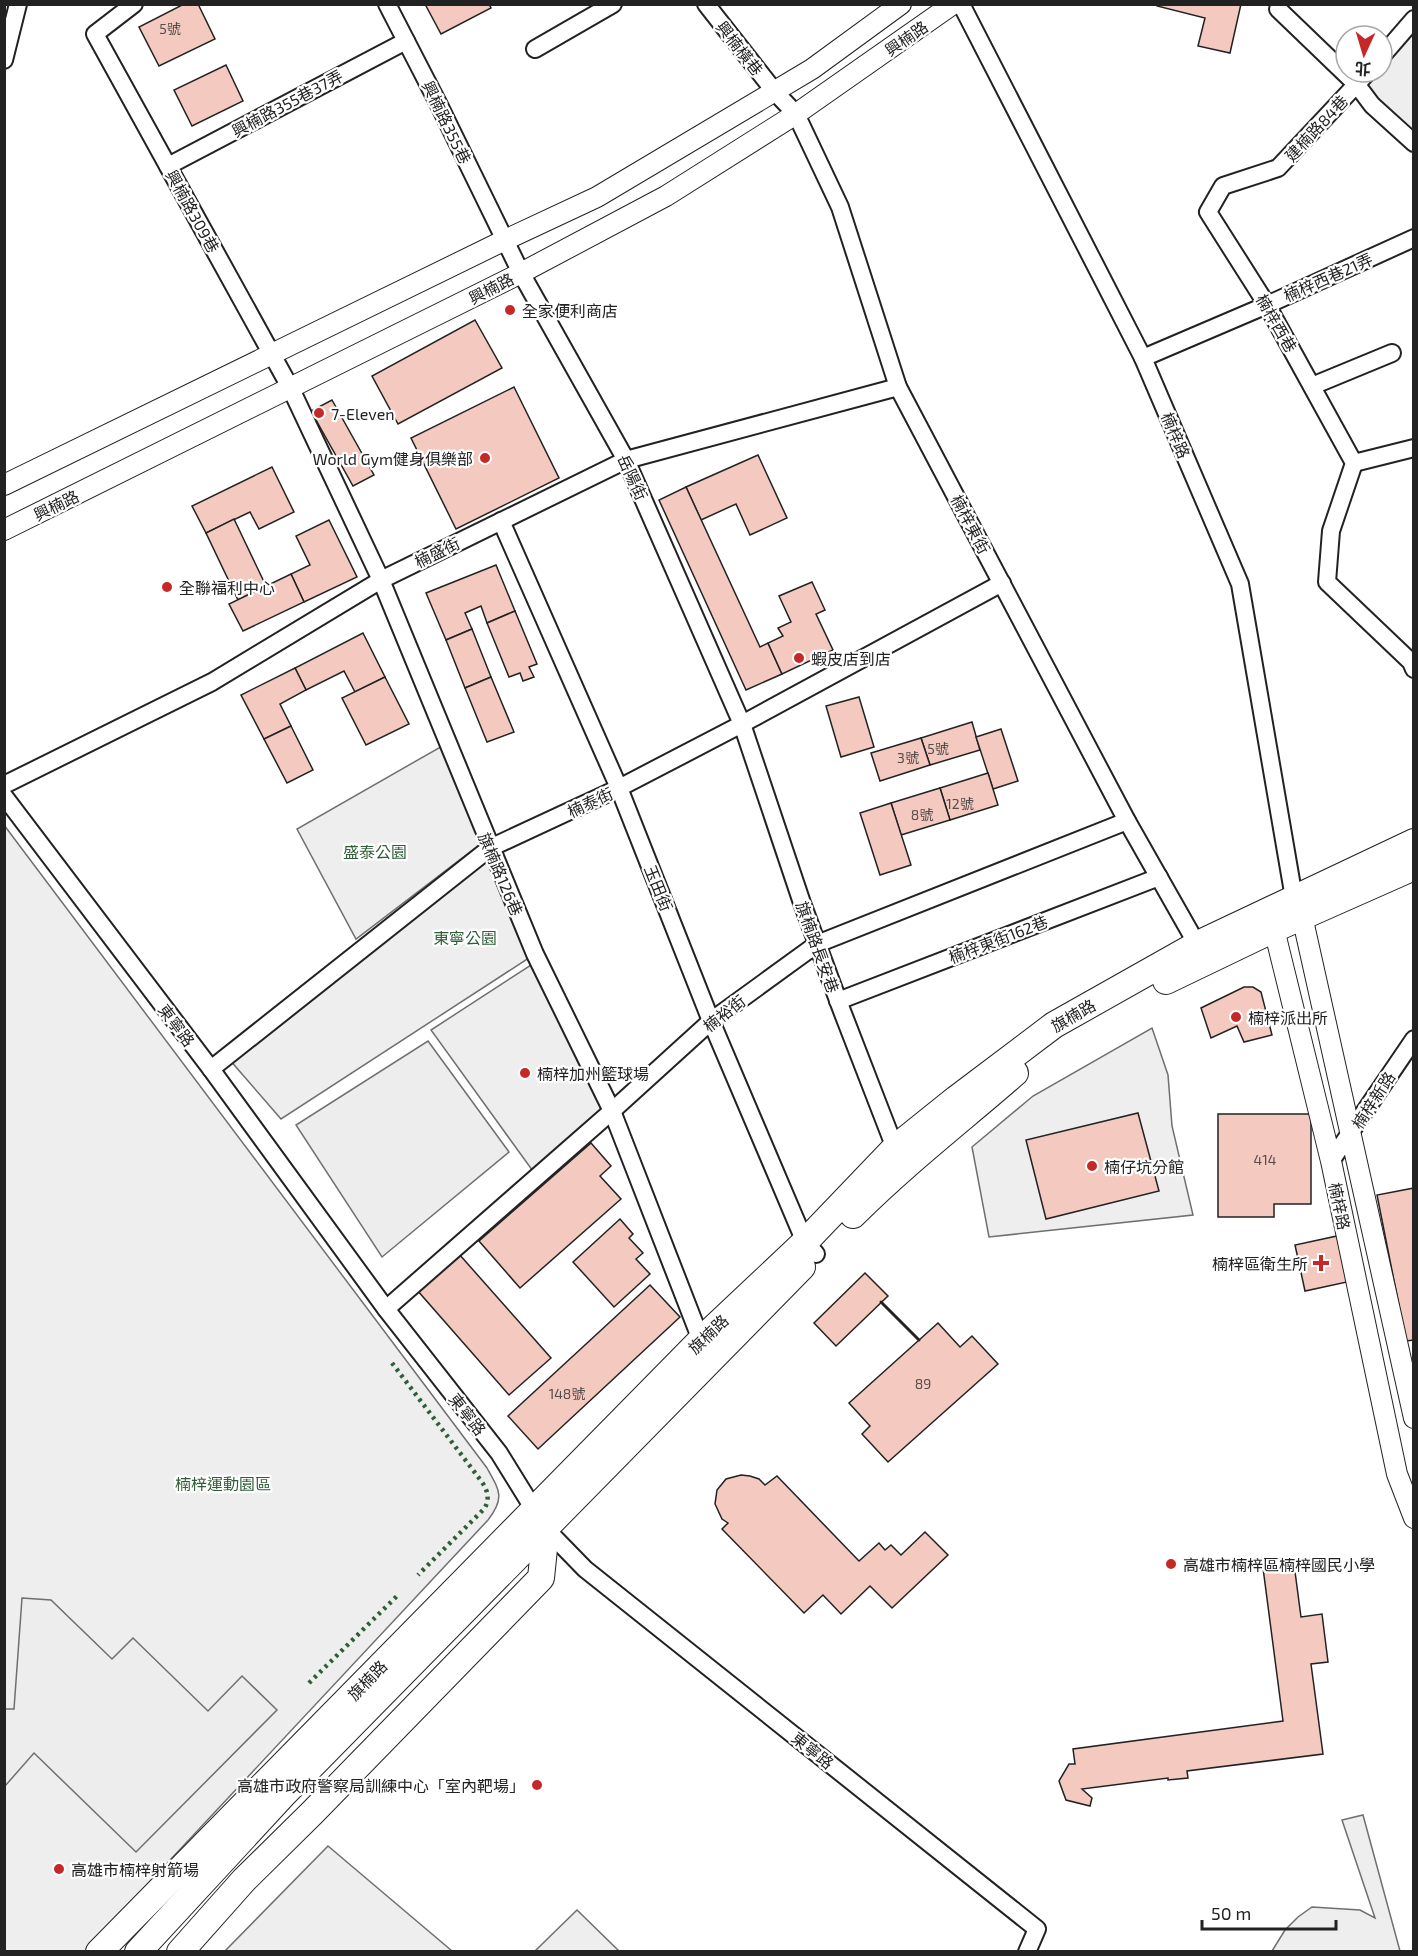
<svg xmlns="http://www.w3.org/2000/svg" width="1418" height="1956" font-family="'Exo 2','Noto Sans TC',sans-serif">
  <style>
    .green { fill: #eee; stroke: #6f6f6f; stroke-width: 1.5 }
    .parking { fill: #ededed; stroke: #6f6f6f; stroke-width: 1.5 }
    .building { fill: #f3c9c0; stroke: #222; stroke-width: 1.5 }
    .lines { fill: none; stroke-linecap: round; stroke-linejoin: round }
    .minor-casing { stroke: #222; stroke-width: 20 }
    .tertiary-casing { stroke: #222; stroke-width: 22 }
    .primary-casing { stroke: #222; stroke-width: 28 }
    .minor { stroke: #fff; stroke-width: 16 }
    .tertiary { stroke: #fff; stroke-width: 20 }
    .primary { stroke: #fff; stroke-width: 26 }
    .hedge { stroke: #2f5e38; stroke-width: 4.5; stroke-dasharray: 3 4.5; stroke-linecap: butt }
    .wall { stroke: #222; stroke-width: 3 }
    .poi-dot { fill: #c62828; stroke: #fff; stroke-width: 2 }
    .labels { text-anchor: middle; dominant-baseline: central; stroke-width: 4.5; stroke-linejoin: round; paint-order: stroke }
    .number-label { font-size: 14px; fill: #564c4a }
    .street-label { font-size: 16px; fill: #222; stroke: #fff }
    .poi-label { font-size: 16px; fill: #222; stroke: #fff; text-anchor: start }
    .park-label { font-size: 16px; fill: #2f5e38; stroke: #fff }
  </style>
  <rect width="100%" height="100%" fill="#fff"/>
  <!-- green -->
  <g class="green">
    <path d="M1413,27v109l-49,-50 12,-14h6v-8z"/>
    <path d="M444,745l39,97 -127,97 -59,-110z"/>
    <path d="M4,825l483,643c13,23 18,30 1,52l-403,431h-80z"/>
    <path d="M490,848l45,106 -254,165 -52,-60z"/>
    <path d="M534,963l71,147 -70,64 -104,-144z"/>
    <path d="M1152,1028l16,47 4,51 21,89 -204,22 -17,-90 61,-51z"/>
    <path d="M1363,1815l37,136h-128l13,-21 13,-13 14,-10 48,3 15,8 -33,-98z"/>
    <path d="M328,1846l124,105h-227z"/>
    <path d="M577,1910l42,41h-84z"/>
  </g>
  <!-- parking -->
  <g class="parking">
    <path d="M428,1041l81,111 -127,105 -86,-132z"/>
    <path d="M22,1598l29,2 61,59 21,-21 75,73 34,-35 35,34 -141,142 -102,-99 -29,33v-77h9z"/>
  </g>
  <!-- building -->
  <g class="building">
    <path d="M184,4h14l17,35 -56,27 -20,-39z"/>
    <path d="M425,4h64l2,4 -50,26z"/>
    <path d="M1157,4h84l-11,49 -32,-7 7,-28 -48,-12z"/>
    <path d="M226,65l17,36 -51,25 -18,-36z"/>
    <path d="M475,320l27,48 -104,56 -26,-48z"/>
    <path d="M514,387l45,91 -103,51 -45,-91z"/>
    <path d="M332,400l42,75 -21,11 -42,-75z"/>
    <path d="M758,455l29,63 -37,17 -14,-31 -35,16 -15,-33z"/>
    <path d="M272,467l22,45 -35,17 -9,-17 -44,21 -14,-27z"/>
    <path d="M686,487l74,160 8,-4 14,31 -36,16 -87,-190z"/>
    <path d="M234,519l32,67 -28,14 -32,-67z"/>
    <path d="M329,520l28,57 -53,25 -13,-28 19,-9 -14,-29z"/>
    <path d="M496,565l19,46 -28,12 -6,-17 -16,7 7,16 -26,11 -20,-47z"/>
    <path d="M291,574l13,28 -61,29 -14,-27z"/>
    <path d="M812,582l13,28 -9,4 17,36 -51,24 -14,-31 15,-7 -5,-8 13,-6 -12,-26z"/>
    <path d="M515,611l22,53 -8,3 5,10 -11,4 -3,-8 -11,4 -22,-54z"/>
    <path d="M472,629l19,48 -26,11 -19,-48z"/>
    <path d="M363,633l22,44 -30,15 -11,-21 -38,19 -11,-22z"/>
    <path d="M295,668l11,22 -26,14 11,22 -27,13 -23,-44z"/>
    <path d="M385,677l24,47 -43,21 -24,-47z"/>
    <path d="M491,677l23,55 -27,10 -22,-54z"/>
    <path d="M859,697l15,50 -33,10 -15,-51z"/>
    <path d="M972,722l8,28 -50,15 -9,-27z"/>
    <path d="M291,726l22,44 -26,13 -23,-44z"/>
    <path d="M1001,729l17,52 -25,8 -17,-52z"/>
    <path d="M921,738l9,27 -50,16 -9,-28z"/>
    <path d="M988,773l10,32 -48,15 -10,-32z"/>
    <path d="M940,788l10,32 -49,15 -10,-32z"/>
    <path d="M891,803l20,62 -31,10 -20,-62z"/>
    <path d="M1244,987h9l8,5 11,43 -28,7 -7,-16 -26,12 -10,-30z"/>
    <path d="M1138,1113l21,78 -113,28 -20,-79z"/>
    <path d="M1218,1114h93v90h-37v13h-56z"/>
    <path d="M591,1143l20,23 -11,10 21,23 -101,89 -41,-47z"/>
    <path d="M1414,1188v152l-8,1 -29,-146z"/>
    <path d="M620,1219l13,15 -4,4 14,15 -7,6 14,15 -36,33 -41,-45z"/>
    <path d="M1337,1236l10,46 -42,9 -10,-46z"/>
    <path d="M459,1254l92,104 -42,37 -92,-105z"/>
    <path d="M865,1273l23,23 -52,50 -22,-23z"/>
    <path d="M650,1285l30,32 -142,132 -30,-33z"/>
    <path d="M938,1323l22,24 12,-11 26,28 -110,98 -26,-28 8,-8 -21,-23z"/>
    <path d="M741,1475l9,1 9,3 6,6 12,-9 82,85 20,-18 6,7 6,-5 10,10 24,-23 23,23 -56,53 -22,-22 -29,28 -18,-19 -19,18 -82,-84 6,-6 -6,-4 -7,-15 2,-14 9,-11z"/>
    <path d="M1294,1564l7,53 21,-3 6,48 -17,2 12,90 -136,17 1,7 -20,2v-2l-86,11 10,9 -2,8 -24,-6 -7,-19 10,-17h6l-2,-15 210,-28 -20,-153z"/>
  </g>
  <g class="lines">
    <!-- minor casing -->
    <g class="minor-casing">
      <g id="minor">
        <path d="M134,4l-39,30 196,355 90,191 154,374 77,157 89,229 5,7"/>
        <path d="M387,4l52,101 82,168 105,187 116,264 60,179 40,108 53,137 6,7"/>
        <path d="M706,4l69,88 21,22 44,93 58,180 229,434 63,111 6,13"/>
        <path d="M961,4l182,354 97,226 54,314"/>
        <path d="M1278,9l79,76 15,20 42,38"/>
        <path d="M535,49l78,-45"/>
        <path d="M1382,56l32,-37"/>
        <path d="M4,60l14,-56"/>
        <path d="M1368,72l-90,96 -55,18 -15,26 59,93 87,158 -23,68 -4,51 84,80 3,7"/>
        <path d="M168,166l238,-125"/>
        <path d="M1143,358l124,-53 147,-67"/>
        <path d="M1312,386l80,-33"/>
        <path d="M1354,463l60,-15"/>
        <path d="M501,521l118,267 92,233 94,221 11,12"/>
        <path d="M4,785l208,-103 169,-102 245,-120 272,-73"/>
        <path d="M4,796l207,273 175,240 113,144 47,76 39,40 452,360 -10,23"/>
        <path d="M838,1001l321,-124"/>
        <path d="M211,1069l279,-221 129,-60 123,-64 260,-141"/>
        <path d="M1331,1161l83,-122"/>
        <path d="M386,1309l226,-198 99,-90 106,-77 310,-123"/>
      </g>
    </g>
    <!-- tertiary casing -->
    <g class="tertiary-casing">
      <g id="tertiary">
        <path d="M4,485l501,-245 92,-43 215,-128 89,-65"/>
        <path d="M4,530l517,-257 145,-77 130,-82 157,-110"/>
        <path d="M1298,906l4,10 112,502"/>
        <path d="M1281,918l-7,11 57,232 66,313 17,44"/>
      </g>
    </g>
    <!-- primary casing -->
    <g class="primary-casing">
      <g id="primary">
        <path d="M1166,981l108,-52 140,-62"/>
        <path d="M853,1215c51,-51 108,-95 162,-142"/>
        <path d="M99,1952l602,-612 104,-98 90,-94 61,-49 98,-74 142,-80 218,-103"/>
        <path d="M138,1952l145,-157 519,-528"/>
        <path d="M180,1952l64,-72 69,-68 228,-234 5,-49"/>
      </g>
    </g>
    <!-- minor -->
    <use href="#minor" class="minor"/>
    <!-- tertiary -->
    <use href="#tertiary" class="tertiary"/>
    <!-- primary -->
    <use href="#primary" class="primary"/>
    <!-- hedge -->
    <g class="hedge">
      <path d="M392,1363l90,119c6,9 8,18 2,27l-66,66"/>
      <path d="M309,1683l90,-89"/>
    </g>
    <!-- wall -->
    <path class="wall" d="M881,1302l38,38"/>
  </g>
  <!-- markers -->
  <g class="poi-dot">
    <circle cx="510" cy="310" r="6"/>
    <circle cx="319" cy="413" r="6"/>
    <circle cx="485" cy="458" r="6"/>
    <circle cx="167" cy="587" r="6"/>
    <circle cx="799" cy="658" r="6"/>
    <circle cx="1236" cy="1017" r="6"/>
    <circle cx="525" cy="1073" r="6"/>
    <circle cx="1092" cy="1166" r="6"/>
    <path d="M1318 1254h6v6h6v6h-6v6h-6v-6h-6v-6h6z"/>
    <circle cx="1171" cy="1564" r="6"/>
    <circle cx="537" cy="1785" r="6"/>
    <circle cx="59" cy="1869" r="6"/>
  </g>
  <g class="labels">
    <!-- number labels -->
    <g class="number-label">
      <text x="170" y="28">5號</text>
      <text x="938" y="748">5號</text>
      <text x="908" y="757">3號</text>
      <text x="960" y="803">12號</text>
      <text x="922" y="814">8號</text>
      <text x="1265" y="1159">414</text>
      <text x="923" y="1383">89</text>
      <text x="567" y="1393">148號</text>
    </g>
    <!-- street labels -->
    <g class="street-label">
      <text transform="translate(906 38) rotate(-35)">興楠路</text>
      <text transform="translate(740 48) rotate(52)">興楠橫巷</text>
      <text transform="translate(287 103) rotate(-28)">興楠路355巷37弄</text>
      <text transform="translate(447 122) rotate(64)">興楠路355巷</text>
      <text transform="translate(1316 128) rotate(-47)">建楠路84巷</text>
      <text transform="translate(193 211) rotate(61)">興楠路309巷</text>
      <text transform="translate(1328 277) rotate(-24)">楠梓西巷21弄</text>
      <text transform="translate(491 288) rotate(-27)">興楠路</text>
      <text transform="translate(1277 323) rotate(60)">楠梓西巷</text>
      <text transform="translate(1176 435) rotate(67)">楠梓路</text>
      <text transform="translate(633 477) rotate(65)">岳陽街</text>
      <text transform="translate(56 505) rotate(-26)">興楠路</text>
      <text transform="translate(971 524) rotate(62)">楠梓東街</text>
      <text transform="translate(437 552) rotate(-26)">楠盛街</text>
      <text transform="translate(590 802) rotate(-25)">楠泰街</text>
      <text transform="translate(501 874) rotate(67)">旗楠路126巷</text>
      <text transform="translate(659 888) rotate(68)">玉田街</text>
      <text transform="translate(998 939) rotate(-21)">楠梓東街162巷</text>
      <text transform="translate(818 947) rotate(70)">旗楠路長安巷</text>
      <text transform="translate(724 1013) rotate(-38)">楠裕街</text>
      <text transform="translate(1073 1015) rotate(-30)">旗楠路</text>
      <text transform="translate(177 1025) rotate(53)">東寧路</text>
      <text transform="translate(1373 1100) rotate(-57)">楠梓新路</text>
      <text transform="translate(1340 1206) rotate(78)">楠梓路</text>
      <text transform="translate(708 1334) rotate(-44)">旗楠路</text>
      <text transform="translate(468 1414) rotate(52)">東寧路</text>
      <text transform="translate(367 1680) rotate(-46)">旗楠路</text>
      <text transform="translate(813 1750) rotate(39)">東寧路</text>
    </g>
    <!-- poi labels -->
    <g class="poi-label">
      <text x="522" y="310">全家便利商店</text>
      <text x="331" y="413">7-Eleven</text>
      <text x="473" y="458" text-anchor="end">World Gym健身俱樂部</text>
      <text x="179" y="587">全聯福利中心</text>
      <text x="811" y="658">蝦皮店到店</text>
      <text x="1248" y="1017">楠梓派出所</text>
      <text x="537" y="1073">楠梓加州籃球場</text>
      <text x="1104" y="1166">楠仔坑分館</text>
      <text x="1308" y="1263" text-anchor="end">楠梓區衛生所</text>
      <text x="1183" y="1564">高雄市楠梓區楠梓國民小學</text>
      <text x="525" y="1785" text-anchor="end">高雄市政府警察局訓練中心「室內靶場」</text>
      <text x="71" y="1869">高雄市楠梓射箭場</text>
    </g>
    <!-- park labels -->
    <g class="park-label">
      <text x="375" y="851">盛泰公園</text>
      <text x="465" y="937">東寧公園</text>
      <text x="223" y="1483">楠梓運動園區</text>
    </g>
  </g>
  <!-- border -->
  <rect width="1418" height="1956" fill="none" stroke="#222222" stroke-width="12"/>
  <!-- north arrow -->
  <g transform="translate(1364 54) rotate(184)"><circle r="28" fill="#ffffff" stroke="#a7a7a7" stroke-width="1.5"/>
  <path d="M0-4.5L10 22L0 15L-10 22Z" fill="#c62828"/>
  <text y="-9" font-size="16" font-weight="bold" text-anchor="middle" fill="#222222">北</text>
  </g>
  <!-- scale -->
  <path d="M1202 1920v9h134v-9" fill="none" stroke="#222222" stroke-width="3"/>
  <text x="1211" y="1920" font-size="18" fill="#222222" stroke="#ffffff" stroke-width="4.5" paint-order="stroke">50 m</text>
</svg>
